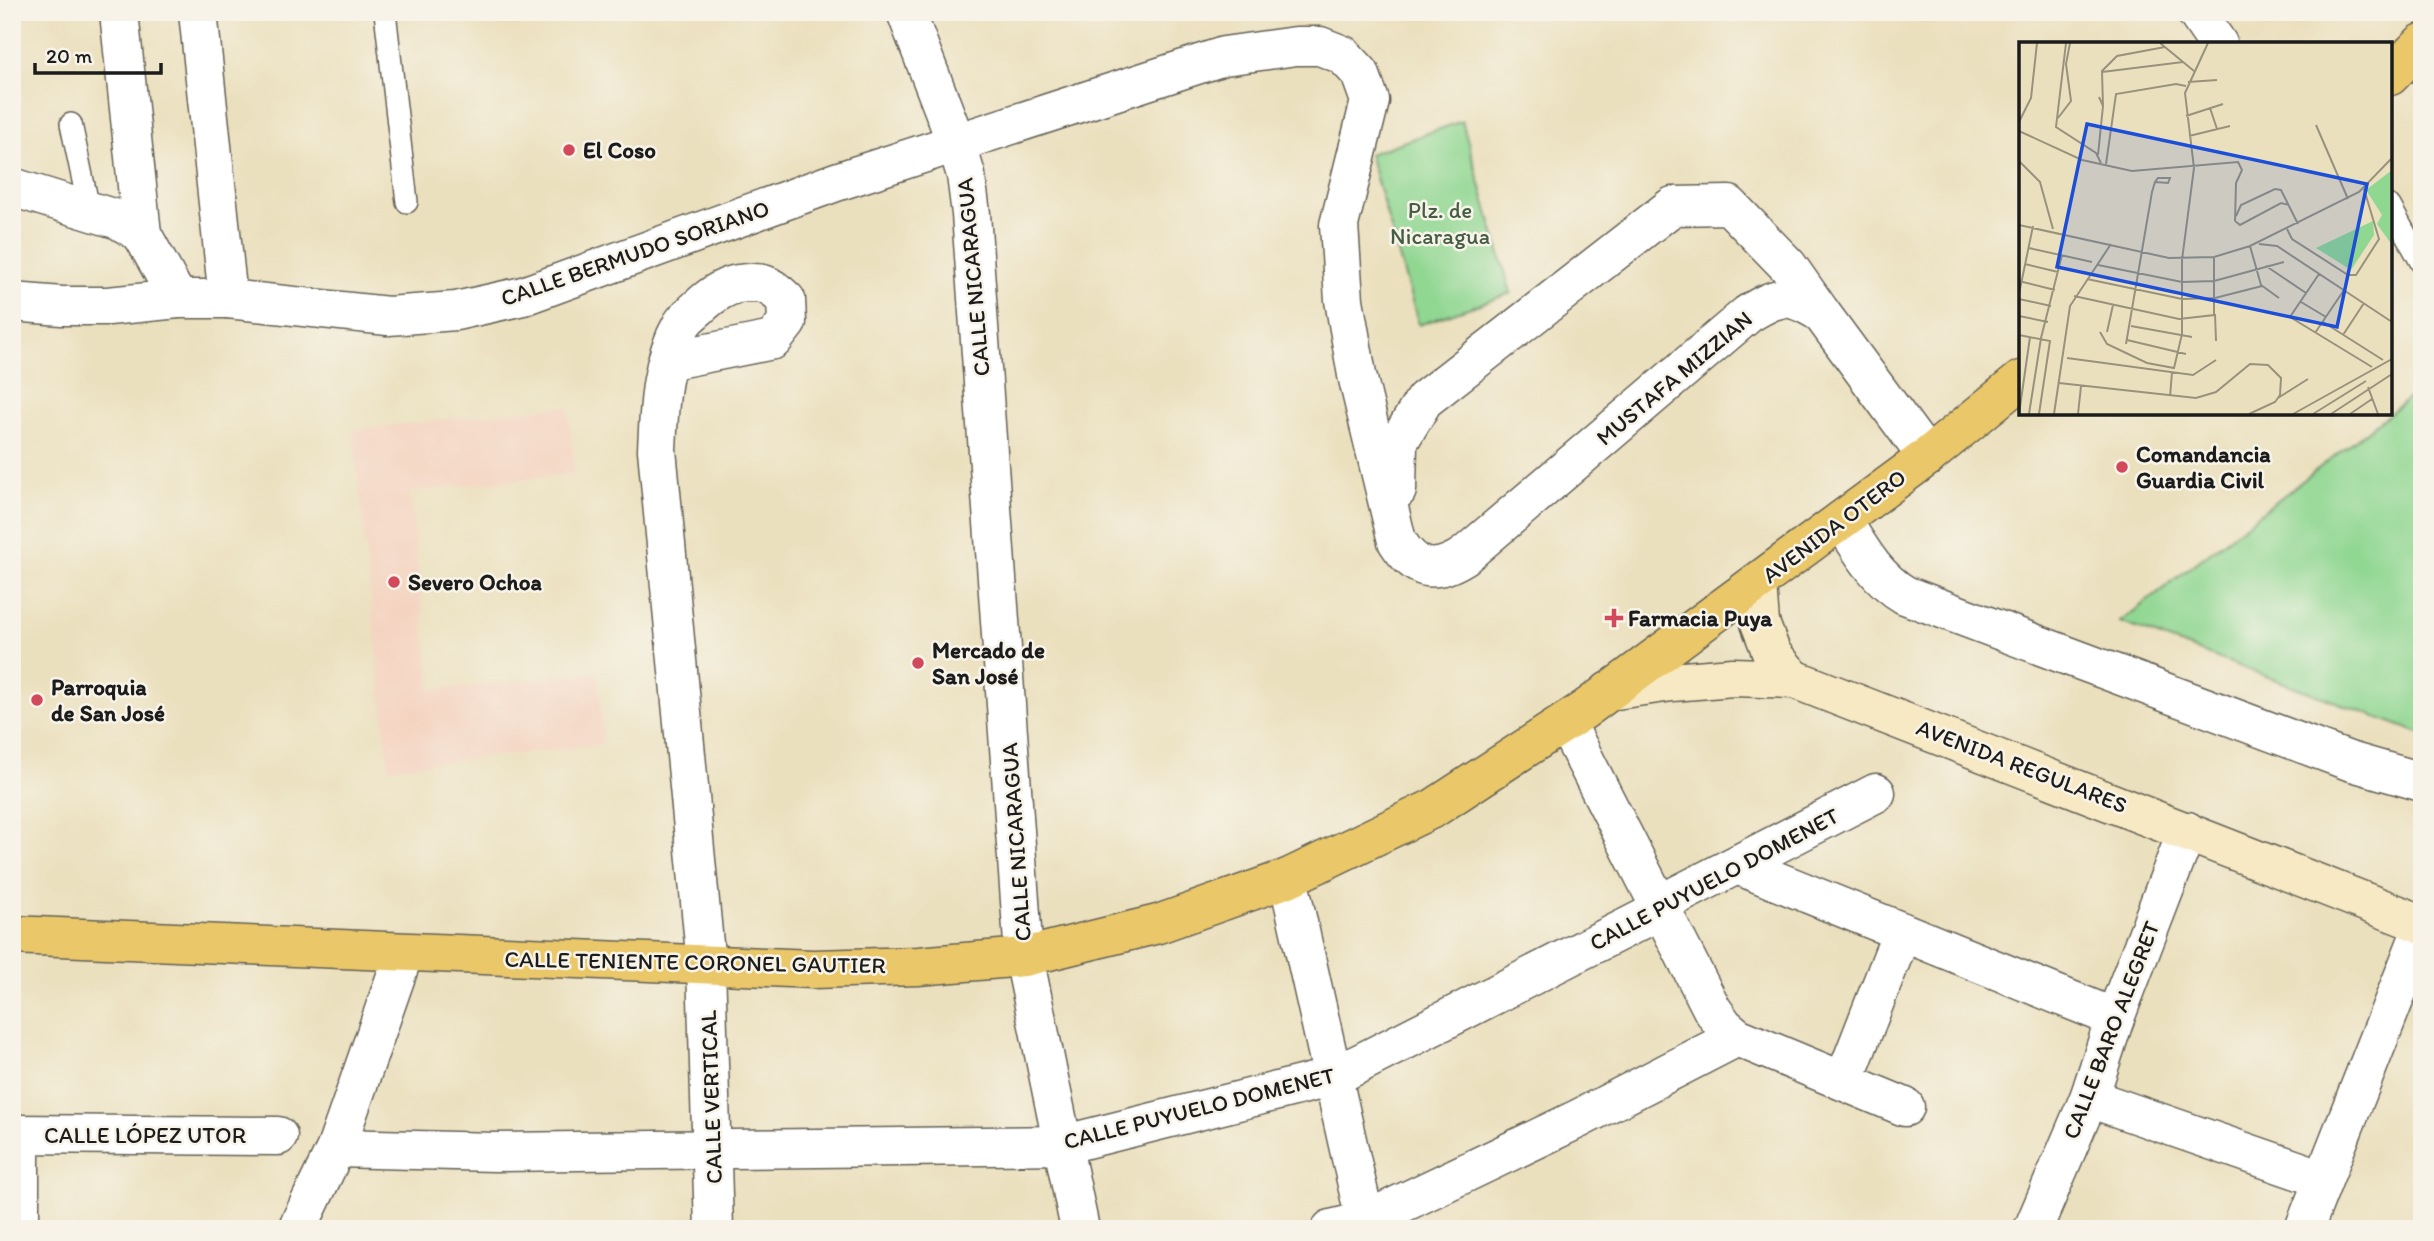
<svg xmlns="http://www.w3.org/2000/svg" width="2434" height="1241" font-family="Itim,sans-serif">
  <style>
    .built { fill: #f4d3c0 }
    .green { fill: #90d792; stroke: #567a57; stroke-width: 2 }
    .lines { fill: none; stroke-linecap: round; stroke-linejoin: round }
    .service-casing { stroke: #646155; stroke-width: 24 }
    .minor-casing { stroke: #646155; stroke-width: 41 }
    .secondary-casing { stroke: #646155; stroke-width: 41 }
    .primary-casing { stroke: #646155; stroke-width: 41 }
    .service { stroke: #fff; stroke-width: 21 }
    .minor { stroke: #fff; stroke-width: 38 }
    .secondary { stroke: #f7e9c3; stroke-width: 38 }
    .primary { stroke: #eac769; stroke-width: 38 }
    .poi-dot { fill: #d1495b; stroke: #f7f3e8; stroke-width: 2.5 }
    .labels { text-anchor: middle; dominant-baseline: central; stroke-width: 5; stroke-linejoin: round; paint-order: stroke }
    .poi-label { font-size: 23px; font-weight: bold; fill: #1c1c1c; stroke: #f7f3e8; text-anchor: start }
    .park-label { font-size: 23px; fill: #455d45; stroke: #f7f3e8 }
    .street-label { font-size: 23px; fill: #1c1c1c; stroke: #f7f3e8 }
    .inset-road { fill: none; stroke: #98927d; stroke-width: 2 }
    .view { fill: #1d4ed8; fill-opacity: 0.15; stroke: #1d4ed8; stroke-width: 3.5 }
    .inset-edge { fill: none; stroke: #1c1c1c; stroke-width: 3.5 }
  </style>
  <rect width="100%" height="100%" fill="#f7f3e8"/>
  <filter id="ink" filterUnits="userSpaceOnUse"><feTurbulence type="fractalNoise" baseFrequency=".0143" numOctaves="2"/><feDisplacementMap in="SourceGraphic" scale="14" xChannelSelector="R" yChannelSelector="G"/><feConvolveMatrix kernelMatrix="1 2 1 2 8 2 1 2 1" color-interpolation-filters="sRGB"/></filter>
  <filter id="wash" filterUnits="userSpaceOnUse"><feTurbulence type="fractalNoise" baseFrequency=".00686" numOctaves="4" result="noise"/><feDisplacementMap in="SourceGraphic" scale="28" xChannelSelector="R" yChannelSelector="G"/><feGaussianBlur stdDeviation="1.57" result="paint"/><feColorMatrix in="noise" values="0 0 0 0 0 0 0 0 0 0 0 0 0 0 0 0 0 1.4 0 .05"/><feComposite in="paint" operator="in"/></filter>
  <g filter="url(#wash)">
    <rect width="100%" height="100%" fill="#ebe0be"/>
    <!-- built -->
    <path class="built" d="M568,406l7,67 -165,19 21,198 166,-17 7,71 -215,24 -36,-338z"/>
    <!-- green -->
    <g class="green">
      <path d="M1462,121l49,172 -92,32 -50,-171z"/>
      <path d="M2422,387v347l-302,-112 270,-209z"/>
    </g>
  </g>
  <g filter="url(#ink)">
    <g class="lines">
      <!-- service casing -->
      <g class="service-casing">
        <g id="service">
          <path d="M385,12l22,190"/>
          <path d="M71,124l18,85"/>
          <path d="M2390,206l32,58"/>
        </g>
      </g>
      <!-- minor casing -->
      <g class="minor-casing">
        <g id="minor">
          <path d="M119,12l23,222"/>
          <path d="M198,12l30,287"/>
          <path d="M906,12l50,130 10,33 5,39 53,743 56,272"/>
          <path d="M2196,12l22,32"/>
          <path d="M12,187l107,33 23,14 36,65"/>
          <path d="M12,302l50,4h46l70,-7h50l160,17 68,-5 67,-15 313,-114 388,-126 72,-10h24l23,9 17,18 10,28 -31,124 5,75 13,75 40,166c19,30 37,34 67,15l284,-242c32,-20 41,-21 73,-1l106,144"/>
          <path d="M667,361l106,-21 14,-18 -1,-22c-17,-17 -24,-19 -48,-16 -13,2 -27,12 -37,21 -6,6 -15,12 -19,19 -22,38 -23,84 -25,126l49,515 8,264"/>
          <path d="M1397,490l1,-47 26,-43 249,-194 56,-1 59,61 33,47"/>
          <path d="M1842,520c18,29 33,57 63,75l444,166 73,21"/>
          <path d="M1566,723l146,286 12,17 13,11 168,70"/>
          <path d="M1737,865l378,153"/>
          <path d="M1288,878l79,351"/>
          <path d="M1844,1081l58,-149"/>
          <path d="M2089,1098l234,81"/>
          <path d="M12,1134l266,2"/>
          <path d="M20,1134v95"/>
          <path d="M336,1148l159,4 567,-7 271,-68 328,-167 11,-12 204,-105"/>
          <path d="M297,1229l39,-81 68,-195"/>
          <path d="M1331,1229l34,-8 213,-102 159,-82"/>
          <path d="M2033,1229l56,-131 26,-80 72,-187"/>
          <path d="M2304,1229l118,-300"/>
        </g>
      </g>
      <!-- secondary casing -->
      <g class="secondary-casing">
        <g id="secondary">
          <path d="M1757,584l3,39 12,31 22,25"/>
          <path d="M1609,691l63,-9 61,-5 61,2 628,245"/>
        </g>
      </g>
      <!-- primary casing -->
      <g class="primary-casing">
        <g id="primary">
          <path d="M2390,76l32,-33"/>
          <path d="M12,935l801,34 105,-3 106,-9 134,-33 130,-46 146,-70 150,-98 343,-253 94,-77"/>
        </g>
      </g>
      <!-- service -->
      <use href="#service" class="service"/>
      <!-- minor -->
      <use href="#minor" class="minor"/>
      <!-- secondary -->
      <use href="#secondary" class="secondary"/>
      <!-- primary -->
      <use href="#primary" class="primary"/>
    </g>
  </g>
  <!-- markers -->
  <g class="poi-dot">
    <circle cx="569" cy="150" r="7"/>
    <circle cx="2122" cy="467" r="7"/>
    <circle cx="394" cy="582" r="7"/>
    <path d="M1610.5 607.5h7v7h7v7h-7v7h-7v-7h-7v-7h7z"/>
    <circle cx="918" cy="663" r="7"/>
    <circle cx="37" cy="700" r="7"/>
  </g>
  <g class="labels">
    <!-- poi labels -->
    <g class="poi-label">
      <text x="583" y="150">El Coso</text>
      <text x="2136" y="454">Comandancia<tspan x="2136" dy="26">Guardia Civil</tspan></text>
      <text x="408" y="582">Severo Ochoa</text>
      <text x="1628" y="618">Farmacia Puya</text>
      <text x="932" y="650">Mercado de<tspan x="932" dy="26">San José</tspan></text>
      <text x="51" y="687">Parroquia<tspan x="51" dy="26">de San José</tspan></text>
    </g>
    <!-- park labels -->
    <g class="park-label">
      <text x="1440" y="210">Plz. de<tspan x="1440" dy="26">Nicaragua</tspan></text>
    </g>
    <!-- street labels -->
    <g class="street-label">
      <text transform="translate(635 253) rotate(-19)">CALLE BERMUDO SORIANO</text>
      <text transform="translate(973 277) rotate(-95)">CALLE NICARAGUA</text>
      <text transform="translate(1674 378) rotate(-40)">MUSTAFA MIZZIAN</text>
      <text transform="translate(1834 526) rotate(-37)">AVENIDA OTERO</text>
      <text transform="translate(2022 766) rotate(21)">AVENIDA REGULARES</text>
      <text transform="translate(1016 842) rotate(-94)">CALLE NICARAGUA</text>
      <text transform="translate(1714 879) rotate(-28)">CALLE PUYUELO DOMENET</text>
      <text transform="translate(695 962) rotate(1)">CALLE TENIENTE CORONEL GAUTIER</text>
      <text transform="translate(2111 1030) rotate(-69)">CALLE BARO ALEGRET</text>
      <text transform="translate(711 1097) rotate(-92)">CALLE VERTICAL</text>
      <text transform="translate(1199 1108) rotate(-14)">CALLE PUYUELO DOMENET</text>
      <text x="145" y="1135">CALLE LÓPEZ UTOR</text>
    </g>
  </g>
  <!-- overview -->
  <g transform="translate(2019 42)">
    <rect width="373" height="373" fill="#ebe0be"/>
    <path d="M373,128v75l-15,-21 5,-9 -16,-25zM354,179l1,14 -23,35 -35,-22z" fill="#90d792"/>
    <path class="inset-road" d="M47,1l-10,84 40,26 5,10M141,1l34,28M83,30l81,-10M169,40l29,-2M84,64l-1,-35 15,-15 48,-9M191,66l7,21M167,74l37,-12M39,76l13,-17 -5,-37 4,-21M0,80l12,-24 6,-55M297,83l32,74M0,89l63,29 50,11 106,-9 4,8 -6,13 -1,38M170,94l41,-10M79,113l5,-49 -4,-9M0,119l21,21 13,47M87,122l10,-70 60,-10 10,2M217,174l5,-11 34,-16 6,1 17,34M216,179l5,4 41,-22 8,2M0,183l150,33 45,-1 36,-11 109,-54 33,-34M268,187l5,10 56,36h8l23,-36 -15,-50M240,202l18,2 115,76M231,204l11,39 18,13M10,206l63,14M6,222l33,8M79,223l84,17 32,-1 70,-19M247,224l40,27M300,232l-29,43 82,50M68,237l95,20 33,-1 47,-12M0,239l36,9M0,252l14,-68M55,254l105,23 35,-4v-58M0,257l32,7M282,260l25,15M196,272l1,27M0,274l29,6M304,280l60,38M112,284l61,11M81,290l7,12 40,19 27,5 8,-34v-74l12,-92 -9,-75 23,-50M88,290l6,-27M296,291l29,-43M0,293l31,6 -11,73M324,293l21,-32M108,298l59,14M107,302l26,-152 3,-10 3,-4h12l-2,5 -13,-1M48,316l126,17 23,-15M40,341l137,15 20,-6 34,-28 18,1 13,13 -1,17 -5,7 -26,12M349,345l10,27M151,355l2,-25M259,356l30,-19M0,372l11,-77M10,372l12,-76 21,-83M35,372l16,-108 41,-62M59,372l3,-28M274,372l99,-55M294,372l53,-33M312,372l61,-40M331,372l22,-15"/>
    <path class="view" d="M68,82l280,60 -30,143 -280,-60z"/>
    <rect width="373" height="373" class="inset-edge"/>
  </g>
  <!-- margin -->
  <rect width="2434" height="1241" fill="none" stroke="#f7f3e8" stroke-width="42"/>
  <!-- scale -->
  <path d="M35 63v10h126v-10" fill="none" stroke="#1c1c1c" stroke-width="3.5"/>
  <text x="46" y="63" font-size="21" fill="#1c1c1c" stroke="#f7f3e8" stroke-width="5" paint-order="stroke">20 m</text>
</svg>
